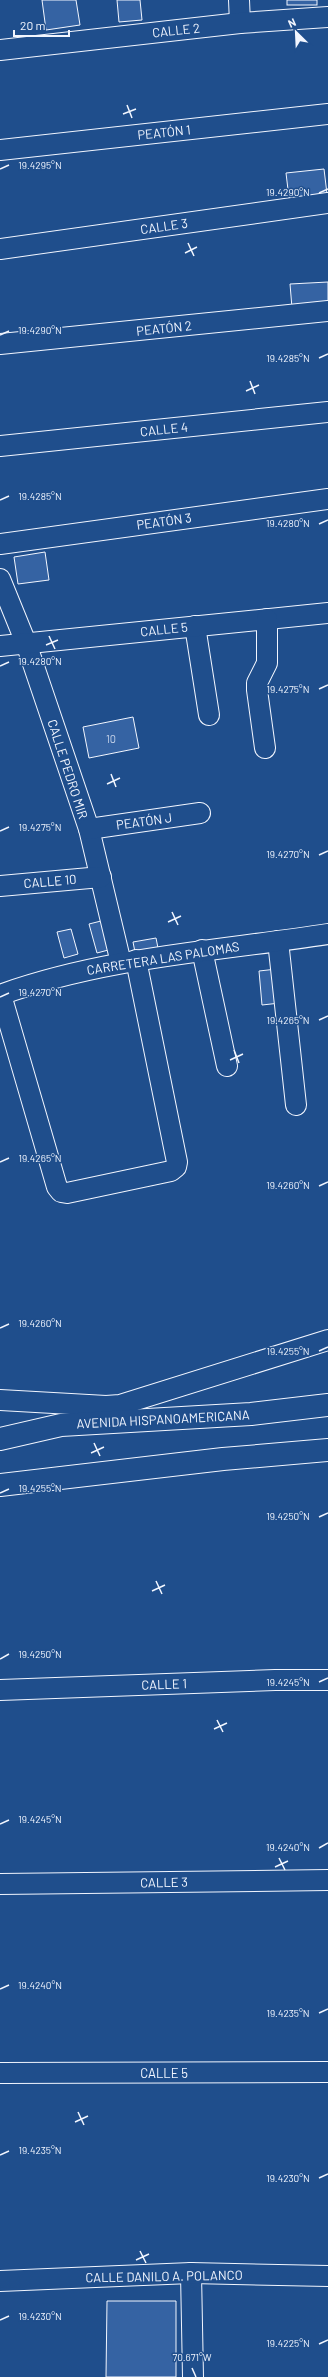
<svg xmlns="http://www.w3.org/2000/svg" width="328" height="2377" font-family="Barlow,sans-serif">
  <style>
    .building { fill: #3563a3; stroke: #f2f6ff }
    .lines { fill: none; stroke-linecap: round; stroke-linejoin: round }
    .minor-casing { stroke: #f2f6ff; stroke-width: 22 }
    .major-casing { stroke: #f2f6ff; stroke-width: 24 }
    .minor { stroke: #1f4e8c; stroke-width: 20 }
    .major { stroke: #1f4e8c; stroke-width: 22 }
    .ticks { fill: none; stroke: #f2f6ff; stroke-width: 1.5 }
    .labels { text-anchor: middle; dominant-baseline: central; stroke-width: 3; stroke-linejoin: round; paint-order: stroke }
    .number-label { font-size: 11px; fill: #c3d1e8 }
    .street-label { font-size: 13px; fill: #f2f6ff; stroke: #1f4e8c }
    .ticks-label { font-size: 10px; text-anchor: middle; fill: #f2f6ff; stroke: #1f4e8c; stroke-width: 3; stroke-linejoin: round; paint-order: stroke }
  </style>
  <rect width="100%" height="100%" fill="#1f4e8c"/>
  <!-- building -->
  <g class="building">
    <path d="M42,0h34l4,25 -34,5z"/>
    <path d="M117,0h23l2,20 -23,2z"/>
    <rect x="287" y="0" width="30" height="5"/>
    <path d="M324,169l3,25 -38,4 -3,-25z"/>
    <path d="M328,282v23l-36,3 -2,-24z"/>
    <path d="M45,552l4,28 -31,4 -4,-27z"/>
    <path d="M133,717l6,31 -50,10 -6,-31z"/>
    <path d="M105,920l7,29 -15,4 -8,-29z"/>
    <path d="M71,929l7,25 -14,4 -7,-26z"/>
    <path d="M156,938l2,10 -23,4 -2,-10z"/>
    <path d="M277,969l3,34 -18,2 -3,-34z"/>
    <path d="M107,2301h69v76h-70z"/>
  </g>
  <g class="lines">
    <!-- minor casing -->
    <g class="minor-casing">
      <g id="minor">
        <path d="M239,0l1,23"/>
        <path d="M0,50l240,-27 88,-6"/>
        <path d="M0,150l328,-36"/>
        <path d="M0,249l328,-46"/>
        <path d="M0,344l328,-33"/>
        <path d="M0,446l328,-34"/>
        <path d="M0,544l328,-45"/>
        <path d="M0,579l26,64 63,186 32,134"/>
        <path d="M195,626l14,89"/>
        <path d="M0,646l328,-33"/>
        <path d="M265,748l-8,-58v-7l10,-20v-44"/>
        <path d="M89,829l111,-16"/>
        <path d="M0,886l101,-9"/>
        <path d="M278,941l18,164"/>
        <path d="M202,950l25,116"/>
        <path d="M0,995c105,-38 218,-44 328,-61"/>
        <path d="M1,995l56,192 4,5 6,1 104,-22 5,-4 1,-5 -41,-202"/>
        <path d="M0,1400l106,6 14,-1 208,-65"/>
        <path d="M0,1690l275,-10h53"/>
        <path d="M0,1884l328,-4"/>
        <path d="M0,2073l328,-1"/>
        <path d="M191,2273l2,104"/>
        <path d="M0,2281l191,-8 137,3"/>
      </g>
    </g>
    <!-- major casing -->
    <g class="major-casing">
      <g id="major">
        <path d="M0,1439l61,-14 190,-11 77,-9"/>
        <path d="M0,1485l223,-26 105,-9"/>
      </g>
    </g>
    <!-- minor -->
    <use href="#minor" class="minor"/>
    <!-- major -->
    <use href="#major" class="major"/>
  </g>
  <!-- ticks -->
  <path class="ticks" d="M127,105l5,13M123,114l13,-5M0,169l9,-4M319,193l9,-4M188,243l6,13M185,253l12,-6M0,335l9,-4M319,358l9,-4M250,381l5,13M246,391l13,-6M0,500l9,-4M319,524l9,-4M49,636l6,13M46,645l12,-5M0,666l9,-4M319,689l9,-4M111,774l5,13M107,784l13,-6M0,831l9,-4M319,855l9,-4M172,912l6,13M168,922l13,-6M0,997l9,-4M319,1020l9,-4M234,1050l5,13M230,1060l13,-6M0,1162l9,-4M319,1186l9,-4M0,1328l9,-4M319,1351l9,-4M94,1443l6,13M91,1453l13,-6M0,1493l9,-4M319,1517l9,-4M156,1581l6,13M152,1591l13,-6M0,1659l9,-5M319,1682l9,-4M217,1720l6,12M214,1729l13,-6M0,1824l9,-4M319,1848l9,-5M279,1858l6,12M275,1867l13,-6M0,1989l9,-4M319,2013l9,-4M78,2112l6,13M75,2122l13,-6M0,2155l9,-4M319,2178l9,-4M140,2251l6,12M136,2260l13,-6M0,2320l9,-4M319,2344l9,-4M192,2368l4,9"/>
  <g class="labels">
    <!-- number labels -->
    <g class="number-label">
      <text x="111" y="738">10</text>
    </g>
    <!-- street labels -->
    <g class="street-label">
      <text transform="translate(176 30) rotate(-6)">CALLE 2</text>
      <text transform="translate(164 132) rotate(-6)">PEATÓN 1</text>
      <text transform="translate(164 226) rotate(-8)">CALLE 3</text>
      <text transform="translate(164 328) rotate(-6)">PEATÓN 2</text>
      <text transform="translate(164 429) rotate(-6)">CALLE 4</text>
      <text transform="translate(164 521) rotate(-8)">PEATÓN 3</text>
      <text transform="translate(164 629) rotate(-6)">CALLE 5</text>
      <text transform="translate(68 769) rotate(72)">CALLE PEDRO MIR</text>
      <text transform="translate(144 821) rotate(-8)">PEATÓN J</text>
      <text transform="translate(50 881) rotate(-5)">CALLE 10</text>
      <text transform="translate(163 958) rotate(-9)">CARRETERA LAS PALOMAS</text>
      <text transform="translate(163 1419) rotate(-3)">AVENIDA HISPANOAMERICANA</text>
      <text transform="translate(164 1684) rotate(-2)">CALLE 1</text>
      <text transform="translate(164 1882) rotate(-1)">CALLE 3</text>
      <text x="164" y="2073">CALLE 5</text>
      <text transform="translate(164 2276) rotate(-1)">CALLE DANILO A. POLANCO</text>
    </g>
  </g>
  <g class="ticks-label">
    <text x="40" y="169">19.4295°N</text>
    <text x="288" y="196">19.4290°N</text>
    <text x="40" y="334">19.4290°N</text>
    <text x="288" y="362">19.4285°N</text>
    <text x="40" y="500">19.4285°N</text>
    <text x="288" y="527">19.4280°N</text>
    <text x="40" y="665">19.4280°N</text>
    <text x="288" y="693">19.4275°N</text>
    <text x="40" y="831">19.4275°N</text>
    <text x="288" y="858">19.4270°N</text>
    <text x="40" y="996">19.4270°N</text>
    <text x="288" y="1024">19.4265°N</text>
    <text x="40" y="1162">19.4265°N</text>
    <text x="288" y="1189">19.4260°N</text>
    <text x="40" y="1327">19.4260°N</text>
    <text x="288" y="1355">19.4255°N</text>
    <text x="40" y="1492">19.4255°N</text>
    <text x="288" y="1520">19.4250°N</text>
    <text x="40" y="1658">19.4250°N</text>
    <text x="288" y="1686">19.4245°N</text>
    <text x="40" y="1823">19.4245°N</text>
    <text x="288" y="1851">19.4240°N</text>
    <text x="40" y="1989">19.4240°N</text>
    <text x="288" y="2017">19.4235°N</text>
    <text x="40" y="2154">19.4235°N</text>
    <text x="288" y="2182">19.4230°N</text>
    <text x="40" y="2320">19.4230°N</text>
    <text x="288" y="2347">19.4225°N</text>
    <text x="192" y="2361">70.671°W</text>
  </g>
  <!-- north arrow -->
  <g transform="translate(296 32) rotate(336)" stroke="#1f4e8c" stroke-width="3" paint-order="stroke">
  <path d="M0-3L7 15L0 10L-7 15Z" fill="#f2f6ff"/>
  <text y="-6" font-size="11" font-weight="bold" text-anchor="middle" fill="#f2f6ff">N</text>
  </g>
  <!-- scale -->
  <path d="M14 30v6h55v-6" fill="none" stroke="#f2f6ff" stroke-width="2"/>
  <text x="20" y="30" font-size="12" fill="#f2f6ff" stroke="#1f4e8c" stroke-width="3" paint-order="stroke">20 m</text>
</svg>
